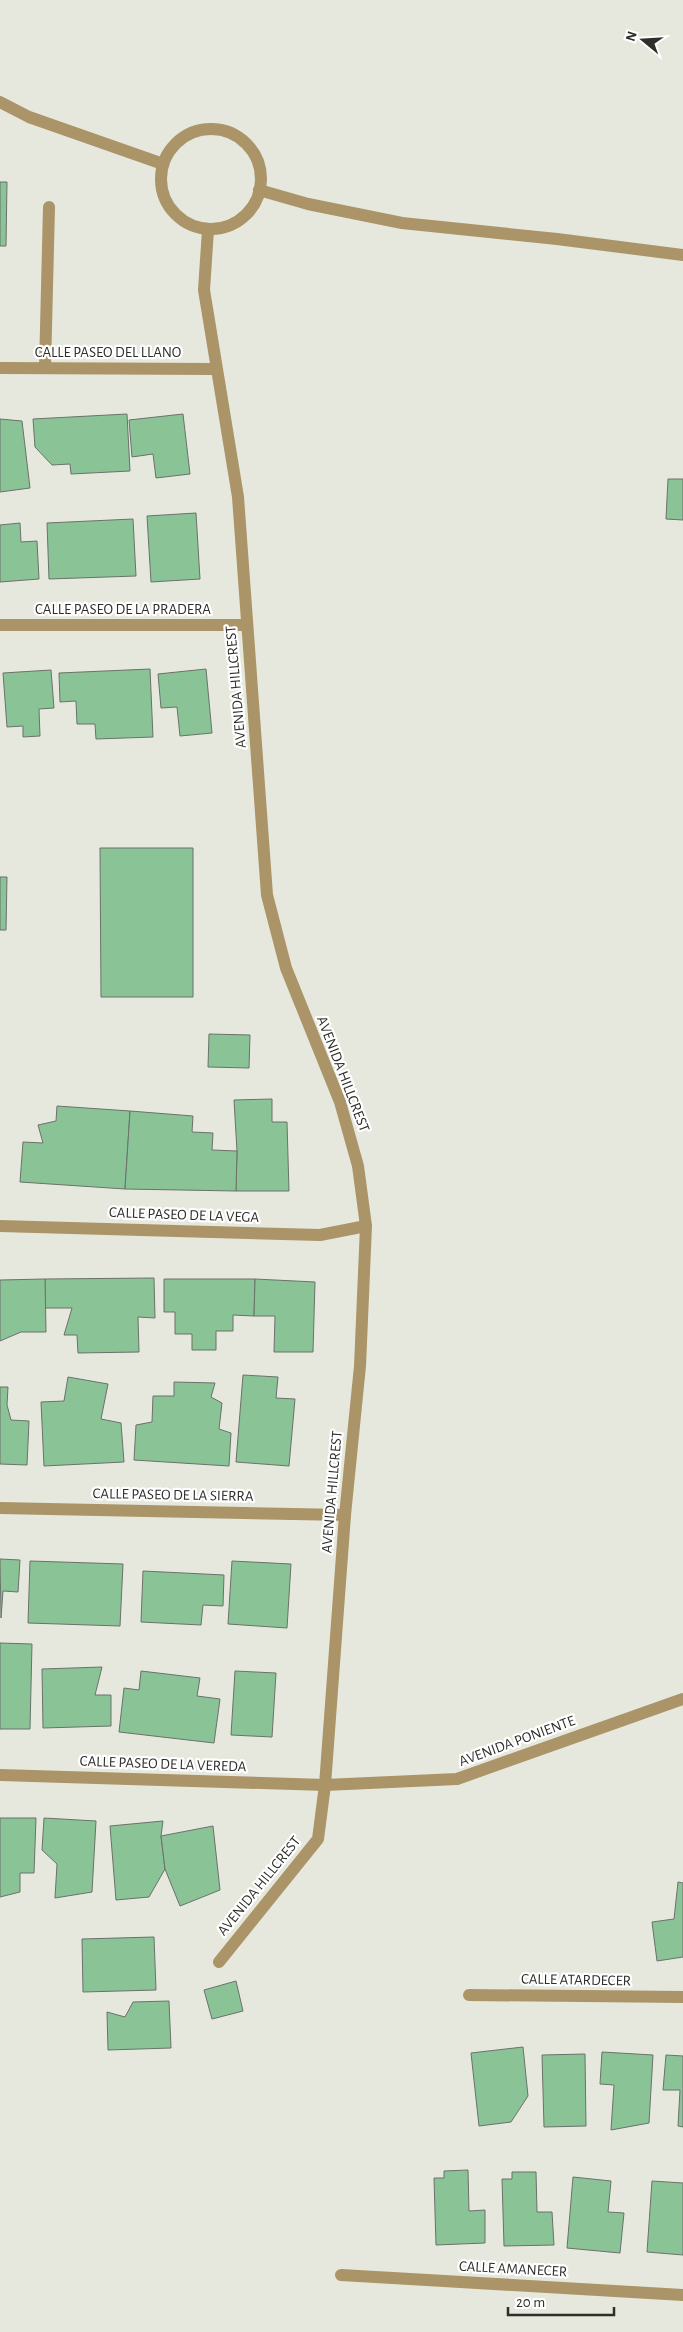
<svg xmlns="http://www.w3.org/2000/svg" width="683" height="2332" font-family="'Alegreya Sans',sans-serif">
  <style>
    .building { fill: #8ac396; stroke: #6a726b }
    .lines { fill: none; stroke-linecap: round; stroke-linejoin: round }
    .street { stroke: #ab9468; stroke-width: 12 }
    .labels { text-anchor: middle; dominant-baseline: central; stroke-width: 4.5; stroke-linejoin: round; paint-order: stroke }
    .street-label { font-size: 15px; fill: #2e2f2b; stroke: #fff }
  </style>
  <rect width="100%" height="100%" fill="#e6e8dd"/>
  <!-- building -->
  <g class="building">
    <path d="M0,182h7l-1,64h-6z"/>
    <path d="M127,414l3,57 -59,3 -1,-10 -18,1 -17,-18 -2,-28z"/>
    <path d="M183,414l7,60 -34,4 -3,-24 -21,3 -3,-37z"/>
    <path d="M0,419l22,2 8,67 -30,4z"/>
    <path d="M668,479h15v41l-17,-1z"/>
    <path d="M196,513l4,66 -49,3 -4,-66z"/>
    <path d="M133,519l3,57 -87,3 -2,-56z"/>
    <path d="M20,523l1,19 16,-1 2,38 -39,3v-57z"/>
    <path d="M150,669l3,68 -57,2 -1,-15h-18l-1,-23 -16,1 -1,-29z"/>
    <path d="M206,669l6,64 -32,3 -3,-29 -16,1 -3,-34z"/>
    <path d="M51,670l3,38 -15,1 1,27 -17,1v-11l-16,1 -4,-54z"/>
    <path d="M100,848h93v149h-92z"/>
    <path d="M0,877h7l-1,53h-6z"/>
    <path d="M209,1034l41,1 -1,33 -41,-1z"/>
    <path d="M272,1099v23h15l2,69h-53l1,-40 -3,-51z"/>
    <path d="M57,1106l73,5 -5,78 -105,-7 3,-40 20,1 -5,-18 18,-4z"/>
    <path d="M130,1111l63,5 -1,16 21,1 -1,17 25,1 -1,40 -111,-2z"/>
    <path d="M154,1278l1,40 -17,-1 1,35 -61,1 -1,-18h-13l8,-27h-27v-29z"/>
    <path d="M45,1279l1,53h-25l-21,9v-61z"/>
    <path d="M164,1279h91l-1,37 -21,-1v16h-17v19h-24v-16h-17v-22h-11z"/>
    <path d="M255,1279l60,3 -2,70h-39l1,-36h-21z"/>
    <path d="M243,1375l35,2 -2,21 19,1 -6,67 -53,-4z"/>
    <path d="M68,1377l40,7 -7,35 20,4 3,39 -80,4 -3,-64 23,-1z"/>
    <path d="M174,1382l41,1 -4,14 11,6 -3,26 12,4 -2,33 -95,-6 2,-35 16,-3 1,-26h21z"/>
    <path d="M0,1387h8l-1,18 4,15 18,1 -2,44 -27,-1z"/>
    <path d="M0,1559l20,1 -2,32 -15,-1 -2,27z"/>
    <path d="M30,1561l93,3 -3,62 -92,-3z"/>
    <path d="M232,1561l59,3 -4,64 -59,-4z"/>
    <path d="M143,1571l81,4 -1,31 -20,-1 -2,20 -60,-3z"/>
    <path d="M0,1643l32,1 -2,85h-30z"/>
    <path d="M102,1667l-7,28h16v31l-68,2 -1,-59z"/>
    <path d="M141,1671l59,7 -3,18 23,3 -6,44 -95,-11 5,-44 15,2z"/>
    <path d="M235,1671l41,2 -4,64 -41,-2z"/>
    <path d="M0,1818h36l-2,55h-14v19l-20,5z"/>
    <path d="M44,1818l52,3 -4,71 -37,6 2,-34 -15,-14z"/>
    <path d="M163,1821l-2,15 4,33 -16,28 -33,3 -6,-74z"/>
    <path d="M213,1826l7,64 -40,16 -15,-37 -4,-33z"/>
    <path d="M678,1882l5,1v74l-26,4 -5,-39 22,-3z"/>
    <path d="M154,1937l2,53 -73,2 -1,-53z"/>
    <path d="M236,1981l7,30 -31,8 -8,-29z"/>
    <path d="M169,2001l2,47 -63,2 -1,-38 18,5 8,-15z"/>
    <path d="M523,2047l5,49 -17,26 -32,4 -8,-73z"/>
    <path d="M602,2052l51,3 -4,68 -38,7 3,-45 -14,-1z"/>
    <path d="M585,2054l1,72 -42,1 -2,-72z"/>
    <path d="M666,2055l17,1v71l-5,-1 2,-36h-17z"/>
    <path d="M468,2170l1,41 16,-1v33l-49,2 -2,-67h10v-7z"/>
    <path d="M512,2172h24l1,40h15l2,33 -50,1 -2,-67h10z"/>
    <path d="M573,2177l38,4 -3,31 16,1 -4,40 -53,-5z"/>
    <path d="M652,2181l31,2v72l-36,-3z"/>
  </g>
  <g class="lines">
    <!-- street -->
    <g class="street">
      <path d="M0,102l29,15 134,47"/>
      <circle cx="211" cy="179" r="50"/>
      <path d="M259,190l49,14 94,19 155,16 126,16"/>
      <path d="M208,230l-4,60 34,207 29,398 19,73 54,134 18,64 8,60 -6,140 -15,149 -20,270 -7,54 -99,123"/>
      <path d="M0,368l215,1"/>
      <path d="M45,368l4,-161"/>
      <path d="M0,625h247"/>
      <path d="M0,1226l320,9 46,-9"/>
      <path d="M0,1508l345,7"/>
      <path d="M0,1775l325,10 132,-6 226,-80"/>
      <path d="M469,1995l214,2"/>
      <path d="M341,2275l342,20"/>
    </g>
  </g>
  <g class="labels">
    <!-- street labels -->
    <g class="street-label">
      <text x="108" y="352">CALLE PASEO DEL LLANO</text>
      <text x="123" y="609">CALLE PASEO DE LA PRADERA</text>
      <text transform="translate(236 687) rotate(-95)">AVENIDA HILLCREST</text>
      <text transform="translate(343 1074) rotate(69)">AVENIDA HILLCREST</text>
      <text transform="translate(184 1215) rotate(2)">CALLE PASEO DE LA VEGA</text>
      <text transform="translate(332 1492) rotate(-85)">AVENIDA HILLCREST</text>
      <text transform="translate(173 1495) rotate(1)">CALLE PASEO DE LA SIERRA</text>
      <text transform="translate(517 1741) rotate(-20)">AVENIDA PONIENTE</text>
      <text transform="translate(163 1764) rotate(2)">CALLE PASEO DE LA VEREDA</text>
      <text transform="translate(259 1886) rotate(-51)">AVENIDA HILLCREST</text>
      <text transform="translate(576 1980) rotate(1)">CALLE ATARDECER</text>
      <text transform="translate(513 2269) rotate(3)">CALLE AMANECER</text>
    </g>
  </g>
  <!-- north arrow -->
  <g transform="translate(643 40) rotate(288)" stroke="#ffffff" stroke-width="4" paint-order="stroke">
  <path d="M0-4L9 19L0 12L-9 19Z" fill="#2e2f2b"/>
  <text y="-8" font-size="14" font-weight="bold" text-anchor="middle" fill="#2e2f2b">N</text>
  </g>
  <!-- scale -->
  <path d="M508 2307v8h106v-8" fill="none" stroke="#2e2f2b" stroke-width="2.5"/>
  <text x="516" y="2307" font-size="15" fill="#2e2f2b" stroke="#ffffff" stroke-width="4" paint-order="stroke">20 m</text>
</svg>
